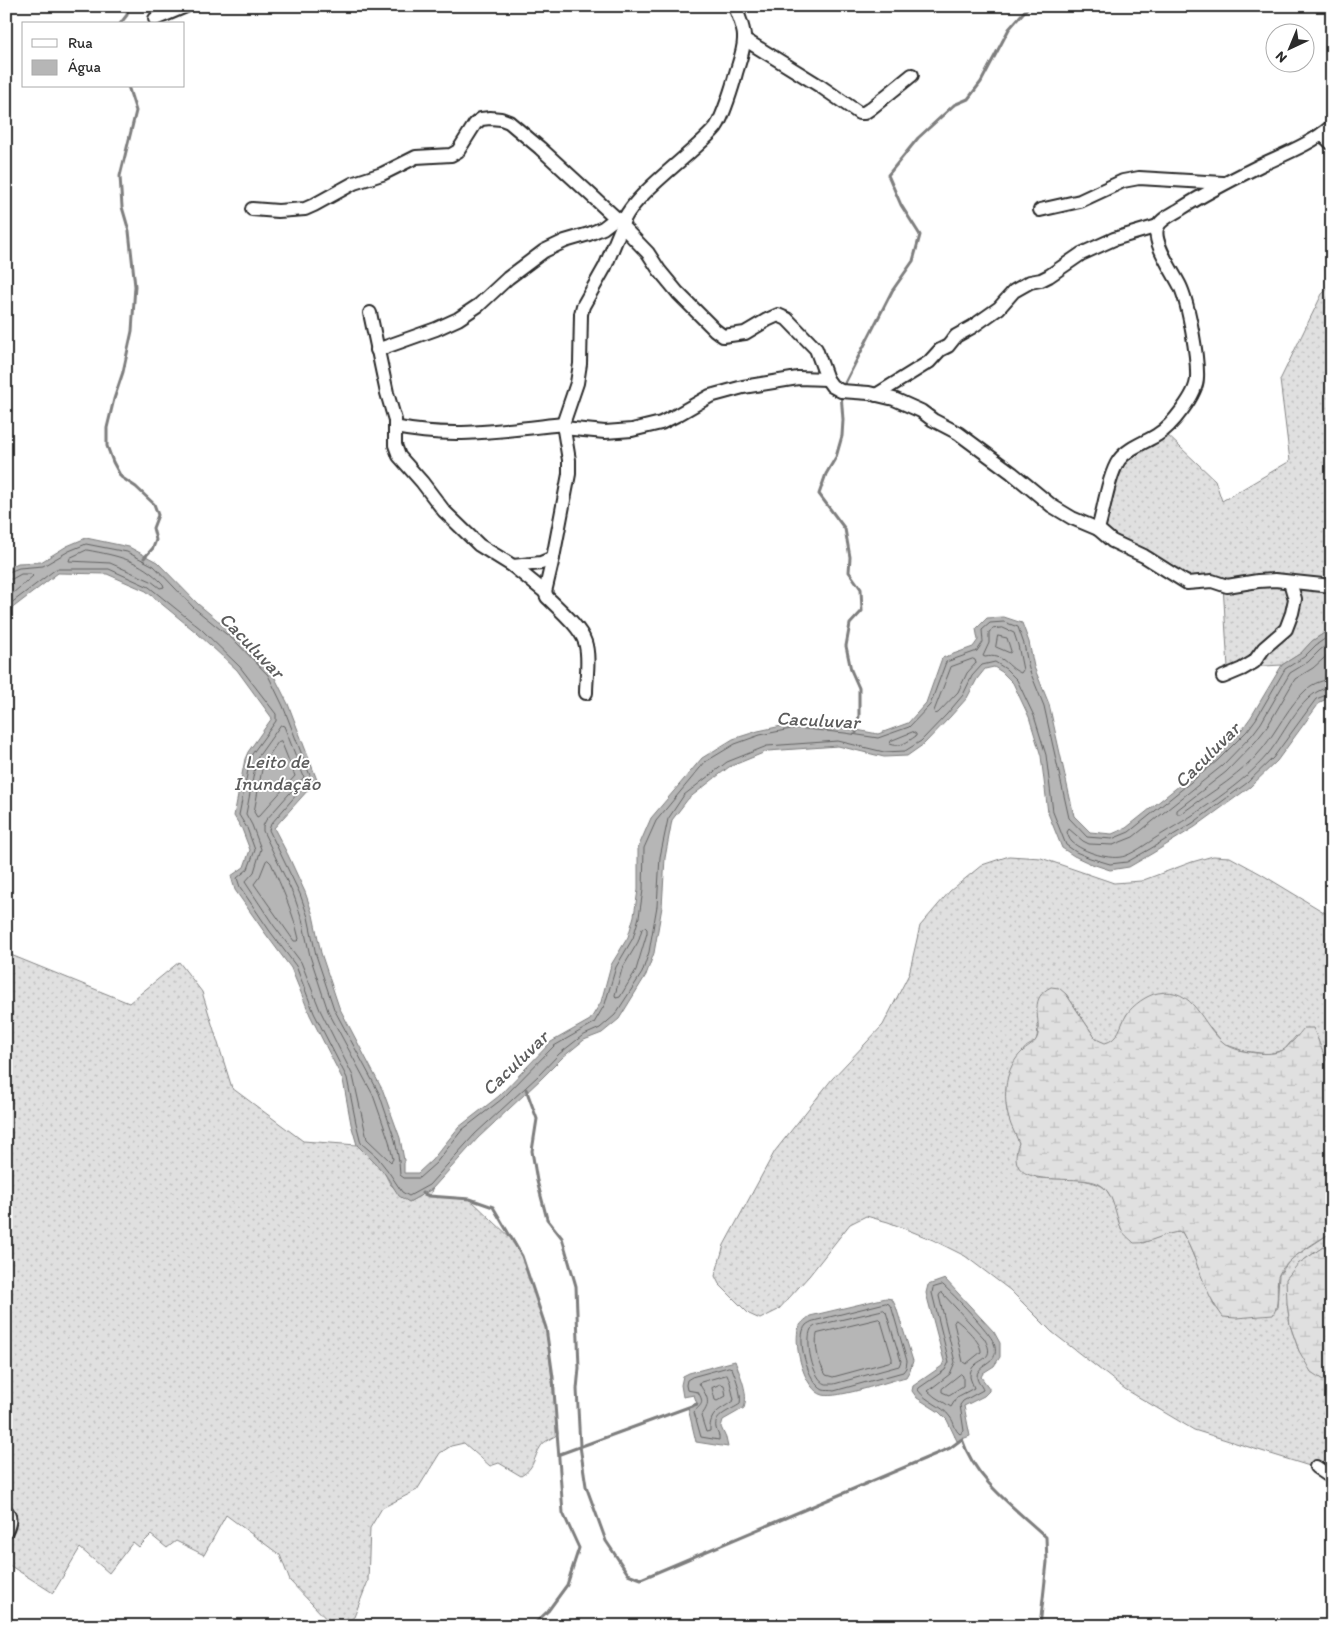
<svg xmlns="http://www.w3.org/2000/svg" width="1338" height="1632" font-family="Itim,sans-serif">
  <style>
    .grass { fill: url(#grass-dots); stroke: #868686 }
    .wetland { fill: url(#wetland-marsh); stroke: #868686 }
    .water { fill: #b6b6b6; stroke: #7e7e7e }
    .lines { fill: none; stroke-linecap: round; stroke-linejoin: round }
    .shore { stroke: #636363; stroke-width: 1 }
    .stream { stroke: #7e7e7e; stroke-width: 3 }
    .minor-casing { stroke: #2b2b2b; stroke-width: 16 }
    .minor { stroke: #fff; stroke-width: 12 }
    .labels { text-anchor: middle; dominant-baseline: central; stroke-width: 4; stroke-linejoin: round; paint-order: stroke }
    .water-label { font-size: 19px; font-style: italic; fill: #5c5c5c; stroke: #fff }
  </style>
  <defs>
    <pattern id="grass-dots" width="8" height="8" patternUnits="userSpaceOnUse" patternTransform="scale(1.25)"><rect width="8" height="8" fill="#e0e0e0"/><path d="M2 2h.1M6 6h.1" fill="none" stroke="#c0c0c0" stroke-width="1.8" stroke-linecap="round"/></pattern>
    <pattern id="wetland-marsh" width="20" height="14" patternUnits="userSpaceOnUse" patternTransform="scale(1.25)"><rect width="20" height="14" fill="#e0e0e0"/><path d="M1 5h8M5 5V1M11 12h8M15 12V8" fill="none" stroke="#c0c0c0"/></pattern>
  </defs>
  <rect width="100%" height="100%" fill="#fff"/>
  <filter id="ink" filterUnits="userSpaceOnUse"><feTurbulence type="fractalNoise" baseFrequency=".02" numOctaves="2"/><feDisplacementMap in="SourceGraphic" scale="10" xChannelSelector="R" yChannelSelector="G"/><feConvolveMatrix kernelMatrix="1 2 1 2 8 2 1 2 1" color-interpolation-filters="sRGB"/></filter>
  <g filter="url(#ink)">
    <!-- grass -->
    <g class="grass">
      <path d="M1332,285v343l-20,13 -11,12 -19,12 -54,3 -5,-83 -30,-1 -67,-36 -26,-26 19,-62 44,-29 52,49 7,21 68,-40 -10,-81 42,-86z"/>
      <path d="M1009,856l32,2 73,25 27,-2 51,-19 21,-6 17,1 31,17 71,43v152l-9,-12 -6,-20 -21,-1 -12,14 -16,4 -24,-3 -20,-7 -14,-17 -83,-13c-5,11 -9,26 -22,30l-9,-5 -30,-45 -29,31c3,25 -9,14 -15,28 -4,7 -16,51 -15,57 2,12 9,22 12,33l-2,7 20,28c17,1 59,-2 70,13 8,10 11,27 15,40l21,12 27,-11h12l6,11 27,64 62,2 2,-34 12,-16 41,-27v9l-34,23 -11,39 3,22 9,26 24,29 9,-3v96l-138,-43 -69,-41 -73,-57 -42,-42 -45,-34 -32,-16 -45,-18 -22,-6 -16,8 -41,52 -31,34 -18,9 -11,-5 -30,-30 -4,-8 9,-31 51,-94 57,-72 51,-54 26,-51 11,-48 30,-35 32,-26z"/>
      <path d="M6,953l123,50 50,-41 23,30 30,96 71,53 54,4 16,16 12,13 5,10 19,18 23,-13 -2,7 40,3 44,42 8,15 24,72 12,106c-5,4 -14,7 -17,12 -8,12 -6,22 -20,30l-22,-13 -9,3 -26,-23 -13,3 -11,7 -23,37 -35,18 -12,20 -2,53 -14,36 -13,9h-8l-43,-45 -10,-26 -54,-40 -22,40 -28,-14 -9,7 -16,-13 -12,12 -6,-5 -24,31 -29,-25 -27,45 -47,-30z"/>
    </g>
    <!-- wetland -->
    <g class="wetland">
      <path d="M1051,987l8,1 7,6 30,45 9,4c14,-3 15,-18 22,-29 6,-9 20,-19 31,-21 37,-7 43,32 66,50 9,7 22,9 33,10 9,1 18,1 26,-3 6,-3 16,-16 21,-22h9c7,15 9,26 19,41v163c-14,9 -50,29 -54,45 -2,13 2,27 -5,38l-37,3 -13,-1c-20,-25 -25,-58 -41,-85 -18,0 -31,12 -48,11 -5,-5 -11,-9 -13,-15 -6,-13 -7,-37 -22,-44 -22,-12 -99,10 -80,-41 -3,-8 -8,-16 -10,-24 -7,-23 -4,-52 14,-68 6,-5 14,-8 15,-17 2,-19 -9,-36 13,-47z"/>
      <path d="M1332,1241v136l-9,3 -12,-8 -12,-21 -9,-26 -3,-22 -1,-24 12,-15z"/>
    </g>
    <!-- water -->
    <g class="water">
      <path d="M86,538l43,9 28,15 41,42 41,34 33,34 16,32 29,76 -43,48 14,27 17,37 8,23 8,38 18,54 44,84 17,47 4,22v13h14l14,-13 27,-33 40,-31 52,-54 39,-22 11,-18 10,-37 17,-28 6,-21 4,-26v-42l13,-30 51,-60 31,-19 25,-8 38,-8 50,5 32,6 30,-11 18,-20 16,-45 31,-11 5,-7 -2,-11 11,-11 17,-1 18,6 7,19 5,25 15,37 25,112 16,16 22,2 14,-6 88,-70 29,-30 8,-11 31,-52 19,-12 11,-12 20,-13v69l-12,5 -43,59 -27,26 -55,40 -42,26 -24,14 -19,3 -21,-7 -15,-7 -12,-8 -14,-35 -7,-57 -12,-39 -16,-34 -11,-11 -8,-5 -9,2 -8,10 -10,19 -17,19 -26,27 -17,12 -23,1 -46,-11 -70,5 -39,16 -41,32 -16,21 -7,38 -3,49 -8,46 -8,22 -27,44 -17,14 -18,7 -21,17 -22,22 -63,59 -46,51 -23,13 -10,-6 -14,-22 -12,-13 -16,-16 -6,-21 -8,-44 -33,-65 -19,-47 -26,-35 -30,-43 -4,-14 13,-9 6,-17 -8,-21 -8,-13 11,-57 3,-7 24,-34 -35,-48 -40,-37 -51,-42 -39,-17 -49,-1 -52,40v-44l12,-6 23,-1 26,-16z"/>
      <path d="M945,1279l49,53 6,11v14l-6,9 -11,7 -2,4 8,11v3l-5,5 -20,10 6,30 -13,5 -10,-21 -8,-8 -22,-14 -5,-7 1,-5 29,-20 2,-5 -18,-68 2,-8z"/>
      <path d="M886,1298l6,1 4,8 17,54 -3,9 -4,7c-17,4 -69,22 -83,18 -19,-5 -29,-48 -25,-65 2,-7 7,-10 12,-14z"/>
      <path d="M735,1361c5,14 14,32 9,47l-21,12 -2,7 5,11 2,9 -32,-5 -8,-34 9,-4 -3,-9 -11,2 -2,-12 2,-9 6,-3z"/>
    </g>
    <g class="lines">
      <!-- shore -->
      <g class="shore">
        <path d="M87,550c32,6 53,10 76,34l1,3 -4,1 -9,-7 -41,-18 -41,-2 1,-3z"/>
        <path d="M6,573l13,-5 24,-2 26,-15 17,-7 41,8 27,14 40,42 42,34 32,33 15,31 28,72 -40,46 -2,6 31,64 8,23 8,38 18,54 45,84 16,47 4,21 1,14 4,3h15l17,-15 26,-33 40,-31 52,-53 40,-23 11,-19 11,-37 17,-29 6,-21 4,-27 1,-42 12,-27 49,-59 30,-18 25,-9 36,-7 49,5 33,5 31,-11 21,-22 16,-43 31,-11 6,-9 -1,-12 8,-7 14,-1 14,5 6,17 5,25 15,37 25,112 18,19 25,2 17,-7 88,-71 30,-30 9,-12 29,-50 19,-12 12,-12 16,-11"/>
        <path d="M6,579h6l9,-5h10l2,2 -27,23"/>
        <path d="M6,607l50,-38h53l40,18 52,42 39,38 36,47v7l-24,33 -2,6 -11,55 8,13 8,22 -7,19 -11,9 3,9 29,43 27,36 18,47 33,65 9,45 5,20 16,14 11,14 14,21 7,4 20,-11 46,-51 63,-58 21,-22 23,-18 18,-8 15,-13 27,-42 7,-21 8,-46 3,-49 8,-38 16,-24 43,-33 40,-16 71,-5 46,11 21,-1 16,-10 26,-27 16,-19 9,-19 10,-11 13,-3 11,7 11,11 17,36 12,39 7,57 13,33 10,7 14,6 20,6 17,-2 23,-13 43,-26 54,-40 26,-25 43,-59 16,-6"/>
        <path d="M1003,628l11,5 4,12 5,25 -2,3c-15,-6 -16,-20 -36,-16l-2,-1 6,-13v-11l4,-3z"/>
        <path d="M998,636l9,2 4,13 -1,2 -14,-6z"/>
        <path d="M1332,641l-12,9 -12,12 -18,11 -29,50 -9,12 -30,31 -89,71 -20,8 -24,-1 -6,-3 -14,-12 -2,3c1,3 2,7 5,10 11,10 39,19 53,14 13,-5 25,-15 37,-22 35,-21 80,-49 106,-80 17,-20 35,-66 64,-67"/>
        <path d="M1332,651l-19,17 -18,11 -28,48 -11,14 -30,31 -49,38v4h3l5,-3c26,-19 58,-37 78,-63 15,-19 26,-43 44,-59 6,-6 17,-9 25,-10"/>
        <path d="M973,659l2,1 1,3 -9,10 -9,19 -20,21 -3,1 -1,-3 17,-44z"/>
        <path d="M281,725l3,1 20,51 -38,43 -3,6v5l31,65 8,23 8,37 18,55 45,84 16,46 4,18 -2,3 -24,-23 -14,-63 -33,-66 -19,-48 -27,-36 -29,-44 9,-10 7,-23 -9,-24 -6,-11 10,-52 2,-5z"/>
        <path d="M913,732l3,2v2c-9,6 -16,12 -26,8l1,-3z"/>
        <path d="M281,741l14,35 -36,40 -2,1 -3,-5 9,-48 15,-22z"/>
        <path d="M268,860l3,3c11,25 22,49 28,76l-2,2h-3l-40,-57 6,-8 6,-15z"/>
        <path d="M645,927l2,2v4l-11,37 -16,27 -4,1 -1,-3 7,-26 16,-27 4,-13z"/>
        <path d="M943,1285c11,10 46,46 51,58 1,3 2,8 1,11 -2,11 -19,12 -18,23 0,5 5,9 6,13l-20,11 -3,4 4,26 -4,3c-6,-4 -5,-11 -10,-17 -8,-12 -24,-15 -32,-27l1,-2 26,-18 4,-8 -17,-69 1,-5z"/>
        <path d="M942,1293l42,45c16,27 -15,18 -14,39 1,4 3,8 4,11l-17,9 -6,10 -16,-10 -7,-6 22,-17 5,-12 -16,-66 1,-2z"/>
        <path d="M886,1303l3,1 3,5 15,52 -1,7 -3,4 -69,19c-3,-1 -8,0 -11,-1 -15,-7 -28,-53 -17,-65 1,-1 6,-4 7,-4z"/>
        <path d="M884,1310l2,2 15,49 -2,5 -65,18c-1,0 -8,0 -8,0 -14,-5 -21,-43 -15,-55l4,-3z"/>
        <path d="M879,1319l2,2 11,37v3l-59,16 -7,-2c-7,-11 -12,-28 -9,-41z"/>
        <path d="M956,1320c7,5 26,23 25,32l-15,12 -3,-2 -9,-39z"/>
        <path d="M729,1367l3,1c4,11 10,25 8,36 -8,6 -27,11 -24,24 1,5 4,7 3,12l-18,-3 -7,-25c7,-8 11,-8 4,-20l-11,-2 -1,-5 1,-5 5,-3z"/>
        <path d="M961,1374l2,2v10l-14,9 -7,-3v-3z"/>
        <path d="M727,1375l3,7 4,18c-12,10 -25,11 -24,31l-4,1 -5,-16c12,-15 5,-20 -2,-33z"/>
        <path d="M721,1384l3,1 2,11 -9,5 -2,-1 -3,-12z"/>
      </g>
      <!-- stream -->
      <g class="stream">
        <path d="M120,24l7,-9 1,-9"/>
        <path d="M128,86l8,25 -16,65 2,31 7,24 6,55 -3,45 -9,41 -9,27 -7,29v18l6,16 8,15 15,10 18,17 4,11 -5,13 3,12 -3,8 -9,10"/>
        <path d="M843,387l49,-96 21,-30 7,-26 -19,-30 -13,-30 30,-37 36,-33 14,-6 13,-17 28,-53 20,-23"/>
        <path d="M841,393l2,27 -1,16 -6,21 -10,17 -7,20 26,35 5,28 -1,15 12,17 1,22 -12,13 -4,22 5,24 8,18v28l-3,17"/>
        <path d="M526,1089l11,30 -5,32 5,30 10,38 15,19 14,48 3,82 -2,21 3,57 6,40 20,55 22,33 13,5 309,-131 12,-9c13,41 53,69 84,98l1,25 -7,64"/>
        <path d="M422,1193l7,3 41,3 23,8 29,49 24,72 7,49 10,136 16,35 -12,37 -19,26 -16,15"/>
        <path d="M560,1454l137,-50"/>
      </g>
      <!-- minor casing -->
      <g class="minor-casing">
        <g id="minor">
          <path d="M735,6c3,10 10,23 9,33 0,11 -5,24 -8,34 -3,12 -13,44 -20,54 -20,25 -89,71 -94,99l26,27 11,17 19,23 37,37 8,6 22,-3 22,-13 11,-5 9,4 29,30 11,30 5,7 9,5 28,2 25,6 27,12 12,9 25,13 54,40 40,33 20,12 26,11c6,-19 10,-53 21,-69 9,-12 25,-17 38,-25 14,-8 40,-41 40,-57 1,-21 -8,-71 -16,-90 -6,-14 -31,-47 -23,-62 4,-8 17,-13 24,-18 25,-16 51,-29 77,-42 25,-12 51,-21 73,-40"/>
          <path d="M155,19l31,-13"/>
          <path d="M744,39l76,47 39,27h5l6,-4 42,-34"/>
          <path d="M1322,134l10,10"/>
          <path d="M252,209l26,2 27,-2 9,-4 40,-22 28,-9 34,-17 35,-2 7,-4 17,-27 6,-5 9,-1 11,1 8,3 31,26 76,70 7,2"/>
          <path d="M1040,210l40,-9 43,-20 16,-3 84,5"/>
          <path d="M370,313l17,80 8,27v25l4,11 23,26 22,29 35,34 34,21 32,26 2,5c12,12 33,30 38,45 5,15 1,35 1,51"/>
          <path d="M377,350l59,-21 22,-10 21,-14 29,-27 36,-27 21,-10 24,-7 14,-6 13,-10"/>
          <path d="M876,395l53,-33 11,-12 8,-4 8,-10 16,-9 27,-19 15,-17 16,-9 11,-2 8,-4 32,-22 33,-15 44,-13"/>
          <path d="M395,427c56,12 112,3 168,-3"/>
          <path d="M563,428l42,4 27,-2 29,-7 16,-8 33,-19 33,-9 55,-9 29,1"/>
          <path d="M1098,529l14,12 32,15 43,27 25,-2 15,5 31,-5 17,-1 57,6"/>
          <path d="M513,566l28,-3 12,-5"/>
          <path d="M545,592l8,-34 16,-84v-14l-6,-36 14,-41 3,-19 1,-50 2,-8 22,-39 17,-41"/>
          <path d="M1223,677l19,-8 12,-7 10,-14 22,-19 6,-16 3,-14 -5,-17"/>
          <path d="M1316,1467l16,11"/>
          <path d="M6,1511c6,6 3,14 0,20"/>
        </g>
      </g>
      <!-- minor -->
      <use href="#minor" class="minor"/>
    </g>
  </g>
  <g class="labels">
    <!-- water labels -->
    <g class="water-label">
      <text transform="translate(252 645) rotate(46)">Caculuvar</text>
      <text transform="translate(818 720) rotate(3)">Caculuvar</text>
      <text transform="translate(1207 755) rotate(-45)">Caculuvar</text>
      <text x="277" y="761">Leito de<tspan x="277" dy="22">Inundação</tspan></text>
      <text transform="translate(515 1063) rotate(-44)">Caculuvar</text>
    </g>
  </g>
  <!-- margin -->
  <rect width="1338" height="1632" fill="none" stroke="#fff" stroke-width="25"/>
  <rect x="12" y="12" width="1313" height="1607" fill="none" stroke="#2b2b2b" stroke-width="2" filter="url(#ink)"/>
  <!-- legend -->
  <rect x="22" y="22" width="162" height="65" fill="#ffffff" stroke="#aaaaaa"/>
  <rect x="32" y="39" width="25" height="8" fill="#ffffff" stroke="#aaaaaa"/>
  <text x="68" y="48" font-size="15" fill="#2b2b2b">Rua</text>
  <rect x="32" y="60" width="25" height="15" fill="#b6b6b6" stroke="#aaaaaa"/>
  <text x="68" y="72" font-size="15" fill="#2b2b2b">Água</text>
  <!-- north arrow -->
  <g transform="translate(1290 48) rotate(224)"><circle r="24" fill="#ffffff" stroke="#aaaaaa"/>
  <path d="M0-4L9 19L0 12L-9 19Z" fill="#2b2b2b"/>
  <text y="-8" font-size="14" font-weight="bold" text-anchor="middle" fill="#2b2b2b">N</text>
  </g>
</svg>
